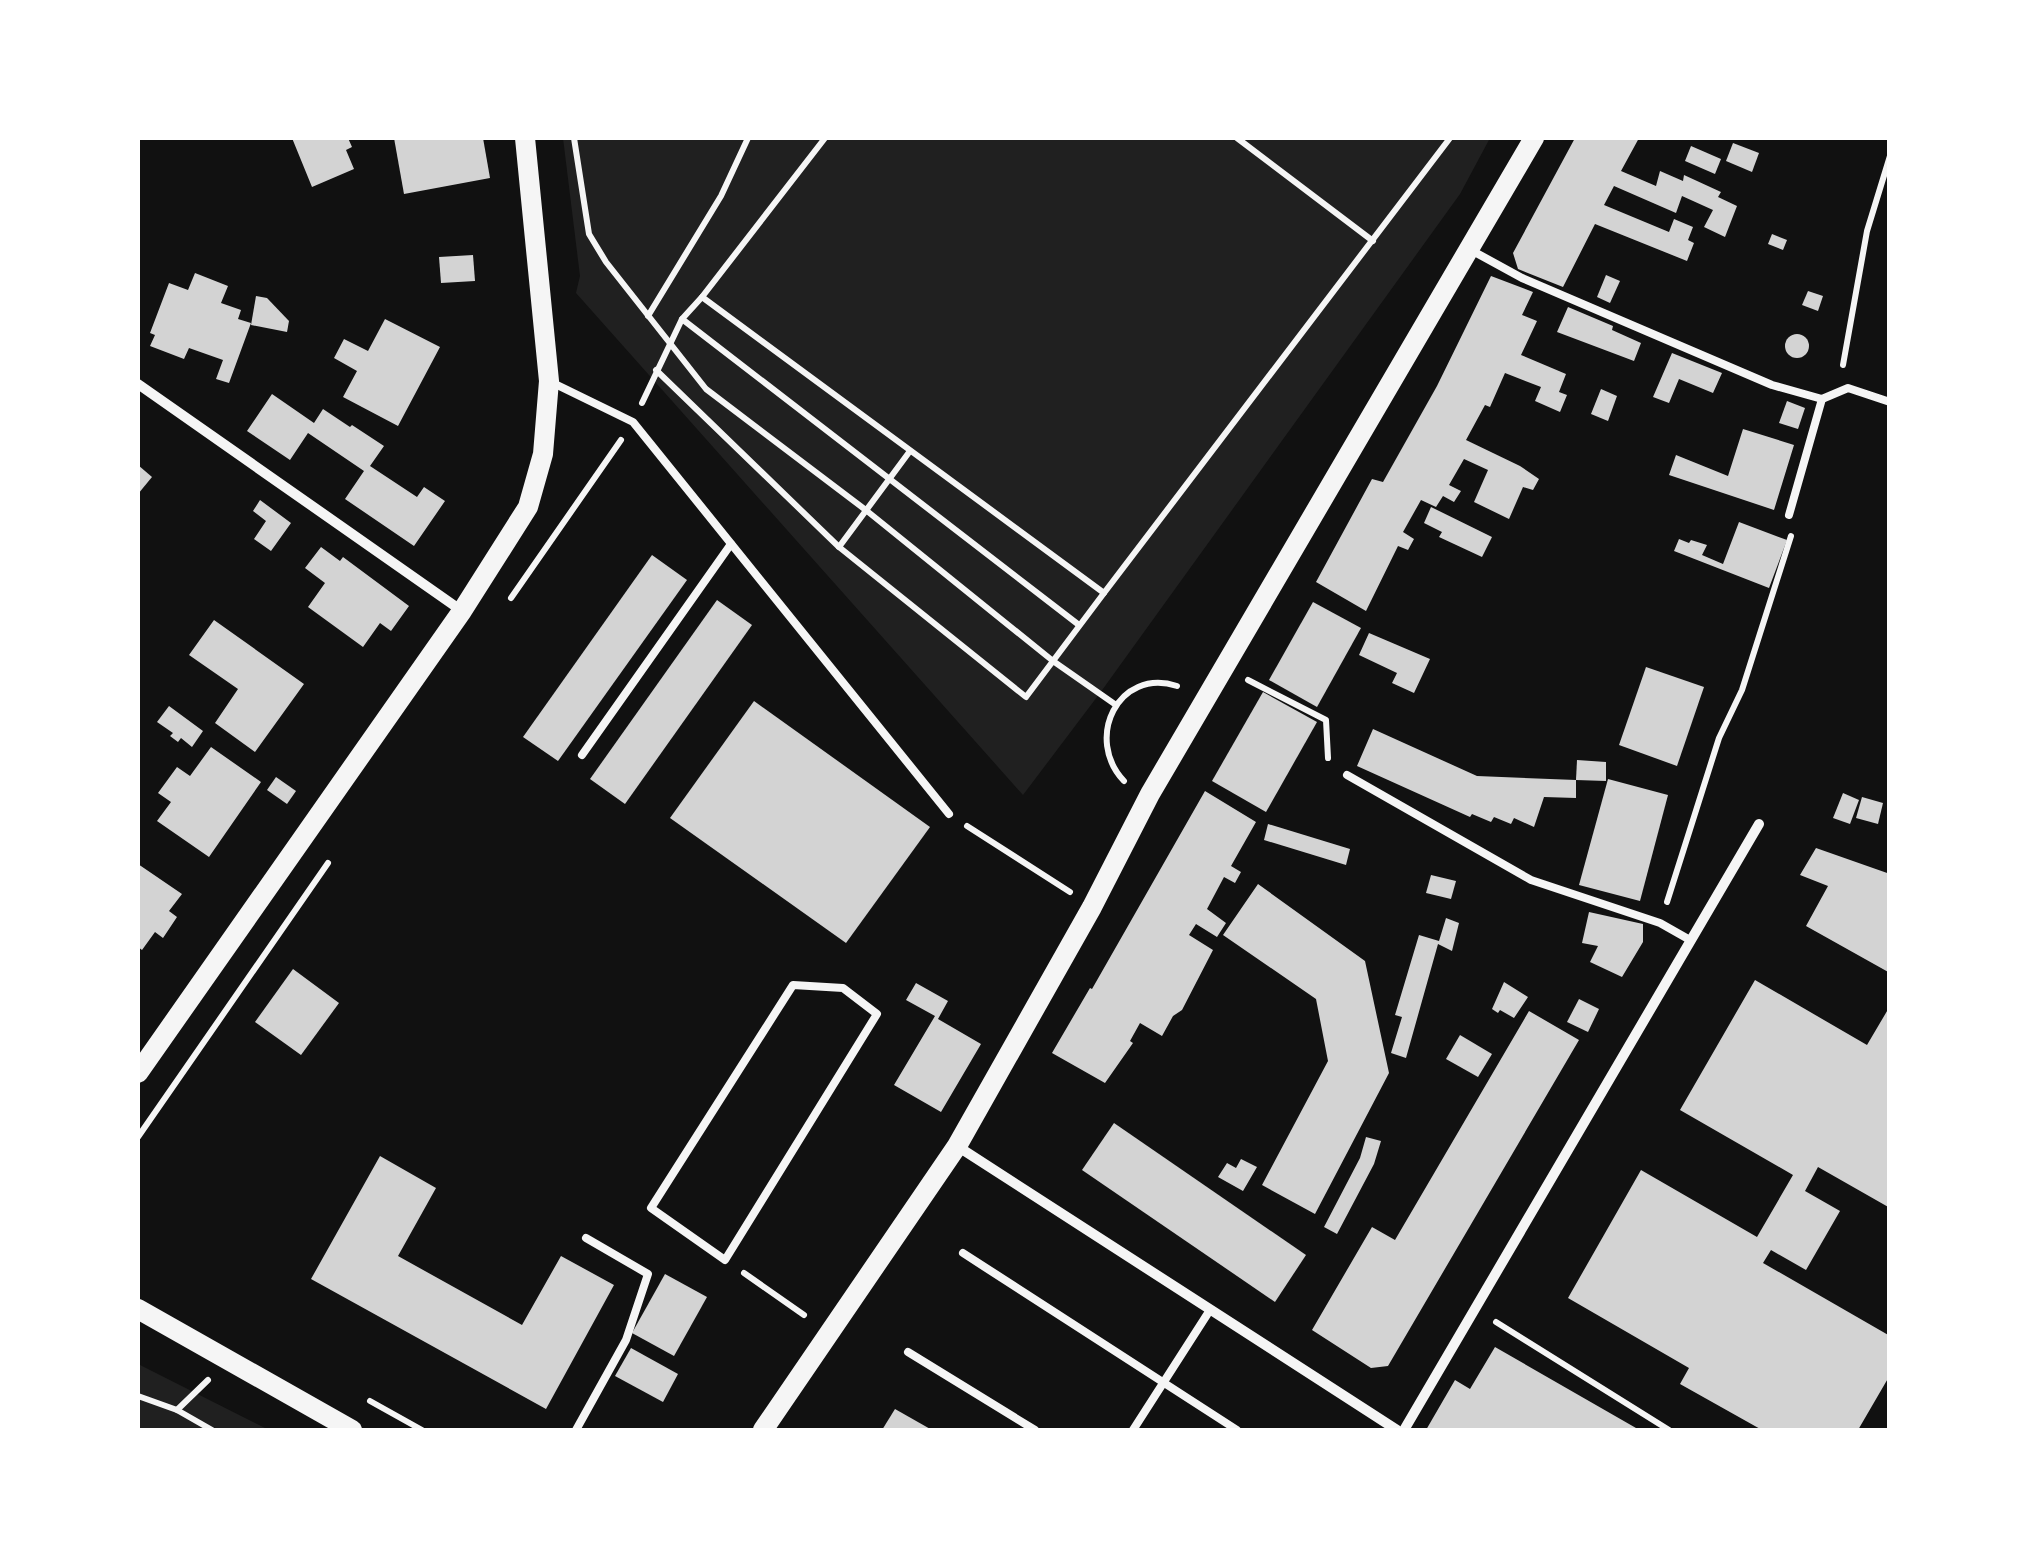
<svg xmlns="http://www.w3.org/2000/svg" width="2027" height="1568" font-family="'PT Sans',sans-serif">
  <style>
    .green { fill: #202020 }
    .building { fill: #d3d3d3 }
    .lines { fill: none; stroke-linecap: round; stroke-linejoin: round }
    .path { stroke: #f5f5f5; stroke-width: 6 }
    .service { stroke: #f5f5f5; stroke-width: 8 }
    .minor { stroke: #f5f5f5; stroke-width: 10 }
    .secondary { stroke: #f5f5f5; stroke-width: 20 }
  </style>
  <rect width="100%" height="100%" fill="#111"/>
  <!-- green -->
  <g class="green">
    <path d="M563,138h927l-30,56 -360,499 -77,102 -447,-502 4,-17z"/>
    <path d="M138,1364l131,66h-131z"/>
  </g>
  <!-- building -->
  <g class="building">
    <path d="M292,138h56l4,9 -6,3 8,19 -42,18z"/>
    <path d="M394,138h89l7,40 -86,16z"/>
    <path d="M1575,138h64l-18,33 35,15 4,-15 23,10 1,-6 37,17 -3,5 19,9 -12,31 -21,-10 9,-17 -31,-14 -6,17 -62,-27 -10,19 65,27 5,-13 19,8 -5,13 6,3 -7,18 -92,-37 -32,63 -45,-18 -5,-16z"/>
    <path d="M1733,143l26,10 -7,19 -26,-11z"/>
    <path d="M1691,146l30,13 -6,15 -30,-13z"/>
    <path d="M1772,234l15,6 -4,10 -15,-6z"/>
    <path d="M473,255l2,26 -34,2 -2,-26z"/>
    <path d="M195,273l33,13 -7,17 20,7 -3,9 13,4 -22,60 -13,-4 7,-19 -34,-12 -5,11 -34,-13 5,-11 -5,-2 19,-50 19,7z"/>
    <path d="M1606,275l14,6 -10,22 -13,-6z"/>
    <path d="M1491,276l42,16 -11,23 15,6 -16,34 45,19 -7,18 8,3 -7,17 -25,-11 6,-14 -36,-14 -15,34 -5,-2 -19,35 54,26 19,13 -6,11 -10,-3 -14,32 -35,-17 14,-32 -24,-11 -15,26 12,6 -7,11 -11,-6 -7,11 -15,-7 -18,32 11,7 -6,11 -10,-4 -32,65 -50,-29 56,-103 11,3 54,-96z"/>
    <path d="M1808,291l15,5 -5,15 -16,-6z"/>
    <path d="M256,296l11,2 22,23 -2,11 -36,-7z"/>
    <path d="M1568,307l45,19 -1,4 29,13 -7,18 -77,-29z"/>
    <path d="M385,319l55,28 -42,79 -55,-29 14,-26 -23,-13 10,-19 24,12z"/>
    <circle cx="1797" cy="346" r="12"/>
    <path d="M1672,353l50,20 -9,20 -34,-14 -10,24 -16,-6z"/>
    <path d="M1601,389l16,7 -9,25 -17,-7z"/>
    <path d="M272,394l42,29 9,-14 27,18 2,-2 32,21 -14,20 47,31 7,-10 21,14 -31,45 -69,-47 19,-28 -56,-38 -18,27 -43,-29z"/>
    <path d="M1787,401l18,7 -7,21 -19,-6z"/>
    <path d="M1743,429l51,16 -20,65 -105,-35 7,-20 52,21z"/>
    <path d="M138,465l14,12 -14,17z"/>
    <path d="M260,500l31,23 -20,28 -17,-12 12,-18 -13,-10z"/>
    <path d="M1431,507l61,30 -10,20 -43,-20 3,-5 -18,-9z"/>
    <path d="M1739,522l48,18 -18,48 -95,-37 5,-12 10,4 2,-3 16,5 -5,10 21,9z"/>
    <path d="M321,547l19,14 3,-4 66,49 -18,25 -11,-8 -17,24 -55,-40 17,-24 -20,-15z"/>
    <path d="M652,555l35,25 -129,181 -35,-24z"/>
    <path d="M717,600l35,25 -127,179 -35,-25z"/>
    <path d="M1313,602l48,26 -44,79 -48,-27z"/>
    <path d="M214,620l90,64 -49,68 -40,-29 23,-34 -49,-34z"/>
    <path d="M1369,633l61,26 -16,34 -22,-10 5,-10 -38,-18z"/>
    <path d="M1646,667l58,20 -27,79 -58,-21z"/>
    <path d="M1263,692l54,30 -51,90 -54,-31z"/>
    <path d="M754,701l176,126 -84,116 -176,-125z"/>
    <path d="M169,706l34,25 -11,16 -11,-9 -3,4 -8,-6 3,-3 -16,-11z"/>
    <path d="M1373,729l104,47 99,4v18l-32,-1 -10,30 -20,-9 -3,6 -17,-7 -3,5 -19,-8 -2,3 -113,-51z"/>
    <path d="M211,747l50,35 -52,75 -52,-36 14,-19 -13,-9 19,-26 13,9z"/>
    <path d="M1577,760l29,2v19l-30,-1z"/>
    <path d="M276,777l20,14 -9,13 -20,-14z"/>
    <path d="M1608,779l60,16 -28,106 -61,-16z"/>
    <path d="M1205,791l51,31 -25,44 10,6 -6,11 -11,-6 -17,32 19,14 -9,14 -21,-13 -7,11 24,15 -31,60 -9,6 -11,20 -22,-13 -10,18 3,2 -28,40 -53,-30 38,-65 2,1z"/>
    <path d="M1843,793l16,7 -9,24 -17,-6z"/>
    <path d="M1862,797l21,6 -5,21 -22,-6z"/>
    <path d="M1268,824l82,25 -4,16 -82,-25z"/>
    <path d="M1816,848l74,26v99l-84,-47 22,-40 -28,-11z"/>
    <path d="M138,864l44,30 -13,17 8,6 -14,21 -8,-6 -13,18 -4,-3z"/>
    <path d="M1431,875l25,6 -5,18 -25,-6z"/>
    <path d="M1258,884l107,77 24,112 -74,141 -53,-29 66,-124 -12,-62 -93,-64z"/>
    <path d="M1589,912l54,12v18l-21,35 -32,-15 8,-16 -16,-3z"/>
    <path d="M1446,918l13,5 -7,28 -14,-7 -32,114 -15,-5 11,-36 -7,-2 24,-80 20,6z"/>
    <path d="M293,969l46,34 -38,52 -46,-33z"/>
    <path d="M1755,980l112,65 23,-39v202l-72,-41 -13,24 35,20 -34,59 -35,-20 -8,13 127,73v39l-32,55h-96l-82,-46 9,-16 -121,-70 73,-128 116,67 36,-62 -113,-65z"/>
    <path d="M1504,982l24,15 -14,21 -14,-8 -2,3 -6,-4z"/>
    <path d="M916,983l32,18 -10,18 43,25 -40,68 -47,-27 41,-69 -29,-16z"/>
    <path d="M1579,999l20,10 -11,23 -21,-10z"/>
    <path d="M1529,1011l50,29 -191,326 -17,2 -59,-38 60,-103 23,13z"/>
    <path d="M1460,1035l32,19 -14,23 -32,-18z"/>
    <path d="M1114,1123l192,132 -31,47 -193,-132z"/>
    <path d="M1366,1137l15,4 -7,23 -37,70 -13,-7 36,-69z"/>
    <path d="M380,1156l56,32 -38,68 124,69 39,-69 53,29 -68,124 -235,-130z"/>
    <path d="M1241,1159l16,8 -14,24 -25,-14 9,-14 9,5z"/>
    <path d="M665,1274l42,23 -33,59 -42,-23z"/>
    <path d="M1495,1347l141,81 -1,2h-209l29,-50 15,9z"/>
    <path d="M631,1348l47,26 -15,28 -48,-26z"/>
    <path d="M895,1409l37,21h-50z"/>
  </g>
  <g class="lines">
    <!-- path -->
    <g class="path">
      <path d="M574,138l15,96 17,28 100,127 161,122 186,150 51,-68"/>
      <path d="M825,138l-123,159 402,296 346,-455"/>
      <path d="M1237,138l136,103"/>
      <path d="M702,297l-20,22 397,306"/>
      <path d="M648,316l73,-120 27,-58"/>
      <path d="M1843,365l24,-134 23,-75"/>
      <path d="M656,370l183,177 187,150 27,-36 63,44"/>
      <path d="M642,403l40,-84"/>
      <path d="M839,547l71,-96"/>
      <path d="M511,598l110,-158"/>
      <path d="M1248,680l78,40 2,38"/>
      <path d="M1124,781c-40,-42 -6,-114 53,-95"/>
      <path d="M967,826l103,66"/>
      <path d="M1667,902l52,-164 23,-48 49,-154"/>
      <path d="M138,1137l190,-274"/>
      <path d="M744,1273l60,42"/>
      <path d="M1496,1322l173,108"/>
      <path d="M138,1396l39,14 35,20"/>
      <path d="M370,1401l52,29"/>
      <path d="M177,1410l31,-30"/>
    </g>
    <!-- service -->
    <g class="service">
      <path d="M1469,249l53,29 250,107 50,14 26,-11 42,14"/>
      <path d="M553,383l80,39 316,392"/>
      <path d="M1789,515l33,-116"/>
      <path d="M582,755l149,-211"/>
      <path d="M1347,775l184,105 129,43 30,17"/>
      <path d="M793,985l50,3 34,26 -152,246 -74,-52z"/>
      <path d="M963,1253l274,177"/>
      <path d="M908,1352l127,78"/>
      <path d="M576,1430l50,-90 22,-66 -62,-36"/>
      <path d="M1133,1430l77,-120"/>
    </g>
    <!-- minor -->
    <g class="minor">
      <path d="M138,384l324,227"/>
      <path d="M957,1146l440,284"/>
      <path d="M1404,1430l355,-606"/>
    </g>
    <!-- secondary -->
    <g class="secondary">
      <path d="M138,1073l324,-462 66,-104 15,-53 6,-73 -24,-243"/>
      <path d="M138,1309l214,121"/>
      <path d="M763,1430l194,-284 135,-239 58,-113 384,-656"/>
    </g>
  </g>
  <!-- border -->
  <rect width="2027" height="1568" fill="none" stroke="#ffffff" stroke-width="280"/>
</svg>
